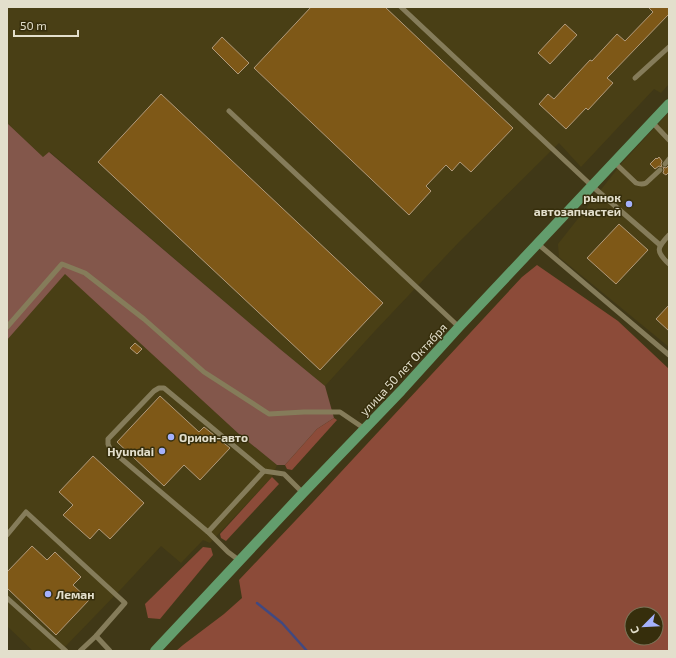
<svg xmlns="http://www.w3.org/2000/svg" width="676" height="658" font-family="'Exo 2',sans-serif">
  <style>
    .built { fill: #493f15 }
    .green { fill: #83574b }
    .forest { fill: #8c4b39; fill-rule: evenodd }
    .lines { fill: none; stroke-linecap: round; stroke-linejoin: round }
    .stream { stroke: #414981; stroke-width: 2.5 }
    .building { fill: #7e5817; stroke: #b19a7b }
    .lane { stroke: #857c5a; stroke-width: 5 }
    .primary { stroke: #639d6d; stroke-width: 10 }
    .poi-dot { fill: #a4b1fc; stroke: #362e0c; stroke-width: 1.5 }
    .labels { text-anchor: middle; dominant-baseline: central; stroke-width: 3; stroke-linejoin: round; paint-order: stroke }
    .poi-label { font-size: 12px; font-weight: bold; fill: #e3dfcc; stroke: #362e0c; text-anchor: end }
    .street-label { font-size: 12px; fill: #e3dfcc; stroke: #362e0c }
  </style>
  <rect width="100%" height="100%" fill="#403817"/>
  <!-- built -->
  <g class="built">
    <path d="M7,7h662v77l-8,9 -7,-4 -73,78 -22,-24 -100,99 -86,91 -48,53 -45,-37 -230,-197 -7,5 -36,-34z"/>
    <path d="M669,112v235l-110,-90 -1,-13 64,-81z"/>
    <path d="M65,273l175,162 37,30 -5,12 -62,66 -7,-3 -22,23 -20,-17 -38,41 -62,64h-28l-26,-25v-286z"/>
  </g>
  <!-- green -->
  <path class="green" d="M7,123l36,34 6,-5 231,197 45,37 9,32 -17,11 -32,36h-8l-37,-30 -175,-161 -58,66z"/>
  <!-- forest -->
  <g class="forest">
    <path d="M537,265l81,56 51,48v282h-493l7,-6 41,-31 18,-16 -3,-18 75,-79 208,-224zM632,614h24v24h-24z"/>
    <path d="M334,418l3,2 -45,50 -5,-1 -2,-4 32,-36z"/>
    <path d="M272,477l7,7 -53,57 -5,-3 -1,-4z"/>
    <path d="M203,547l8,1 2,7 -53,64 -12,-1 -3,-14z"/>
  </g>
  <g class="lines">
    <!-- stream -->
    <path class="stream" d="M257,603l25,20 25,28"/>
  </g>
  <!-- building -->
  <g class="building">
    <path d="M311,7h74l128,121 -42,44 -11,-10 -8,9 -6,-6 -20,21 5,5 -22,24 -155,-147z"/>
    <path d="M648,7h21v7l-62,64 6,5 -25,27 -2,-2 -20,21 -27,-25 9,-10 6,5 36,-39 2,1 25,-27 8,7 28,-29z"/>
    <path d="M565,24l12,11 -27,29 -12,-11z"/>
    <path d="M222,37l27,26 -11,11 -26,-26z"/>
    <path d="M161,94l222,209 -63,67 -222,-208z"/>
    <path d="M659,157l3,4 -1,3 1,3 -3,-1 -4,3 -5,-5 6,-6 1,1z"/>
    <path d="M668,166l1,6 -3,3 -3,-2 1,-3 -1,-3 3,1z"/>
    <path d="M619,224l29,26 -32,34 -29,-26z"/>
    <path d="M669,305v26l-13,-12z"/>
    <path d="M135,343l7,6 -5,5 -7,-6z"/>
    <path d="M160,396l39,36 5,-5 26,21 -30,32 -16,-15 -20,21 -47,-44z"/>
    <path d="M93,456l51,47 -34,36 -11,-10 -9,10 -27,-24 10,-10 -14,-13z"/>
    <path d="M32,546l15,14 8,-8 26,25 -8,8 16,15 -33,35 -49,-47v-16z"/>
  </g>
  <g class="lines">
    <!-- lane -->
    <g class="lane">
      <path d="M401,7l191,179 68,59"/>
      <path d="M635,78l34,-31"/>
      <path d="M229,111l230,216"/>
      <path d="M652,122l17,18"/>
      <path d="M614,162l22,21c3,1 6,2 10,0l14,-13"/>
      <path d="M665,164l4,-5"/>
      <path d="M669,235c-12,13 -14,16 0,29"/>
      <path d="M538,244l131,111"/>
      <path d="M7,327l55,-63 23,9 59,46 60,53 65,42 35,-2h36l25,17"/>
      <path d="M208,532l56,-61"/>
      <path d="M7,535l19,-23 99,91 -29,33 -16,15"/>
      <path d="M240,561l-12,-9 -20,-20 -98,-83 -2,-5v-5l46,-48 5,-3h5l100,83 20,3 19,19"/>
      <path d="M7,598l59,53"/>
      <path d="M96,636l14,15"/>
    </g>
    <!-- primary -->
    <path class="primary" d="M155,651l148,-158 98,-102 58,-64 210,-223"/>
  </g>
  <!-- markers -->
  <g class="poi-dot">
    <circle cx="629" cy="204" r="4"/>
    <circle cx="171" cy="437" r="4"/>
    <circle cx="162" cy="451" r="4"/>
    <circle cx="48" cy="594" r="4"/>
  </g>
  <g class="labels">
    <!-- poi labels -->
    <g class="poi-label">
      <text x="621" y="197">рынок<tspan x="621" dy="14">автозапчастей</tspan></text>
      <text x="179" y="437" text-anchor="start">Орион-авто</text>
      <text x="154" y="451">Hyundai</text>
      <text x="56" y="594" text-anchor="start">Леман</text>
    </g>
    <!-- street labels -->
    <g class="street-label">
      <text transform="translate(403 369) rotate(-47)">улица 50 лет Октября</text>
    </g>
  </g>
  <!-- border -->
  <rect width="676" height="658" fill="none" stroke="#e3dfcc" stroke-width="16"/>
  <!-- north arrow -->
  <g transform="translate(644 626) rotate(246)"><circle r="19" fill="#362e0c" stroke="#7b7559"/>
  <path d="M0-3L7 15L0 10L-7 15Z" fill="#a4b1fc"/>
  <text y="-6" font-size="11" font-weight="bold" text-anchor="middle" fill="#e3dfcc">С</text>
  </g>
  <!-- scale -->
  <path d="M14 30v6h64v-6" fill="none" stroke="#e3dfcc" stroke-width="2"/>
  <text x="20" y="30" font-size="12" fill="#e3dfcc" stroke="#362e0c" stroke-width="3" paint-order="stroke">50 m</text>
</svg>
